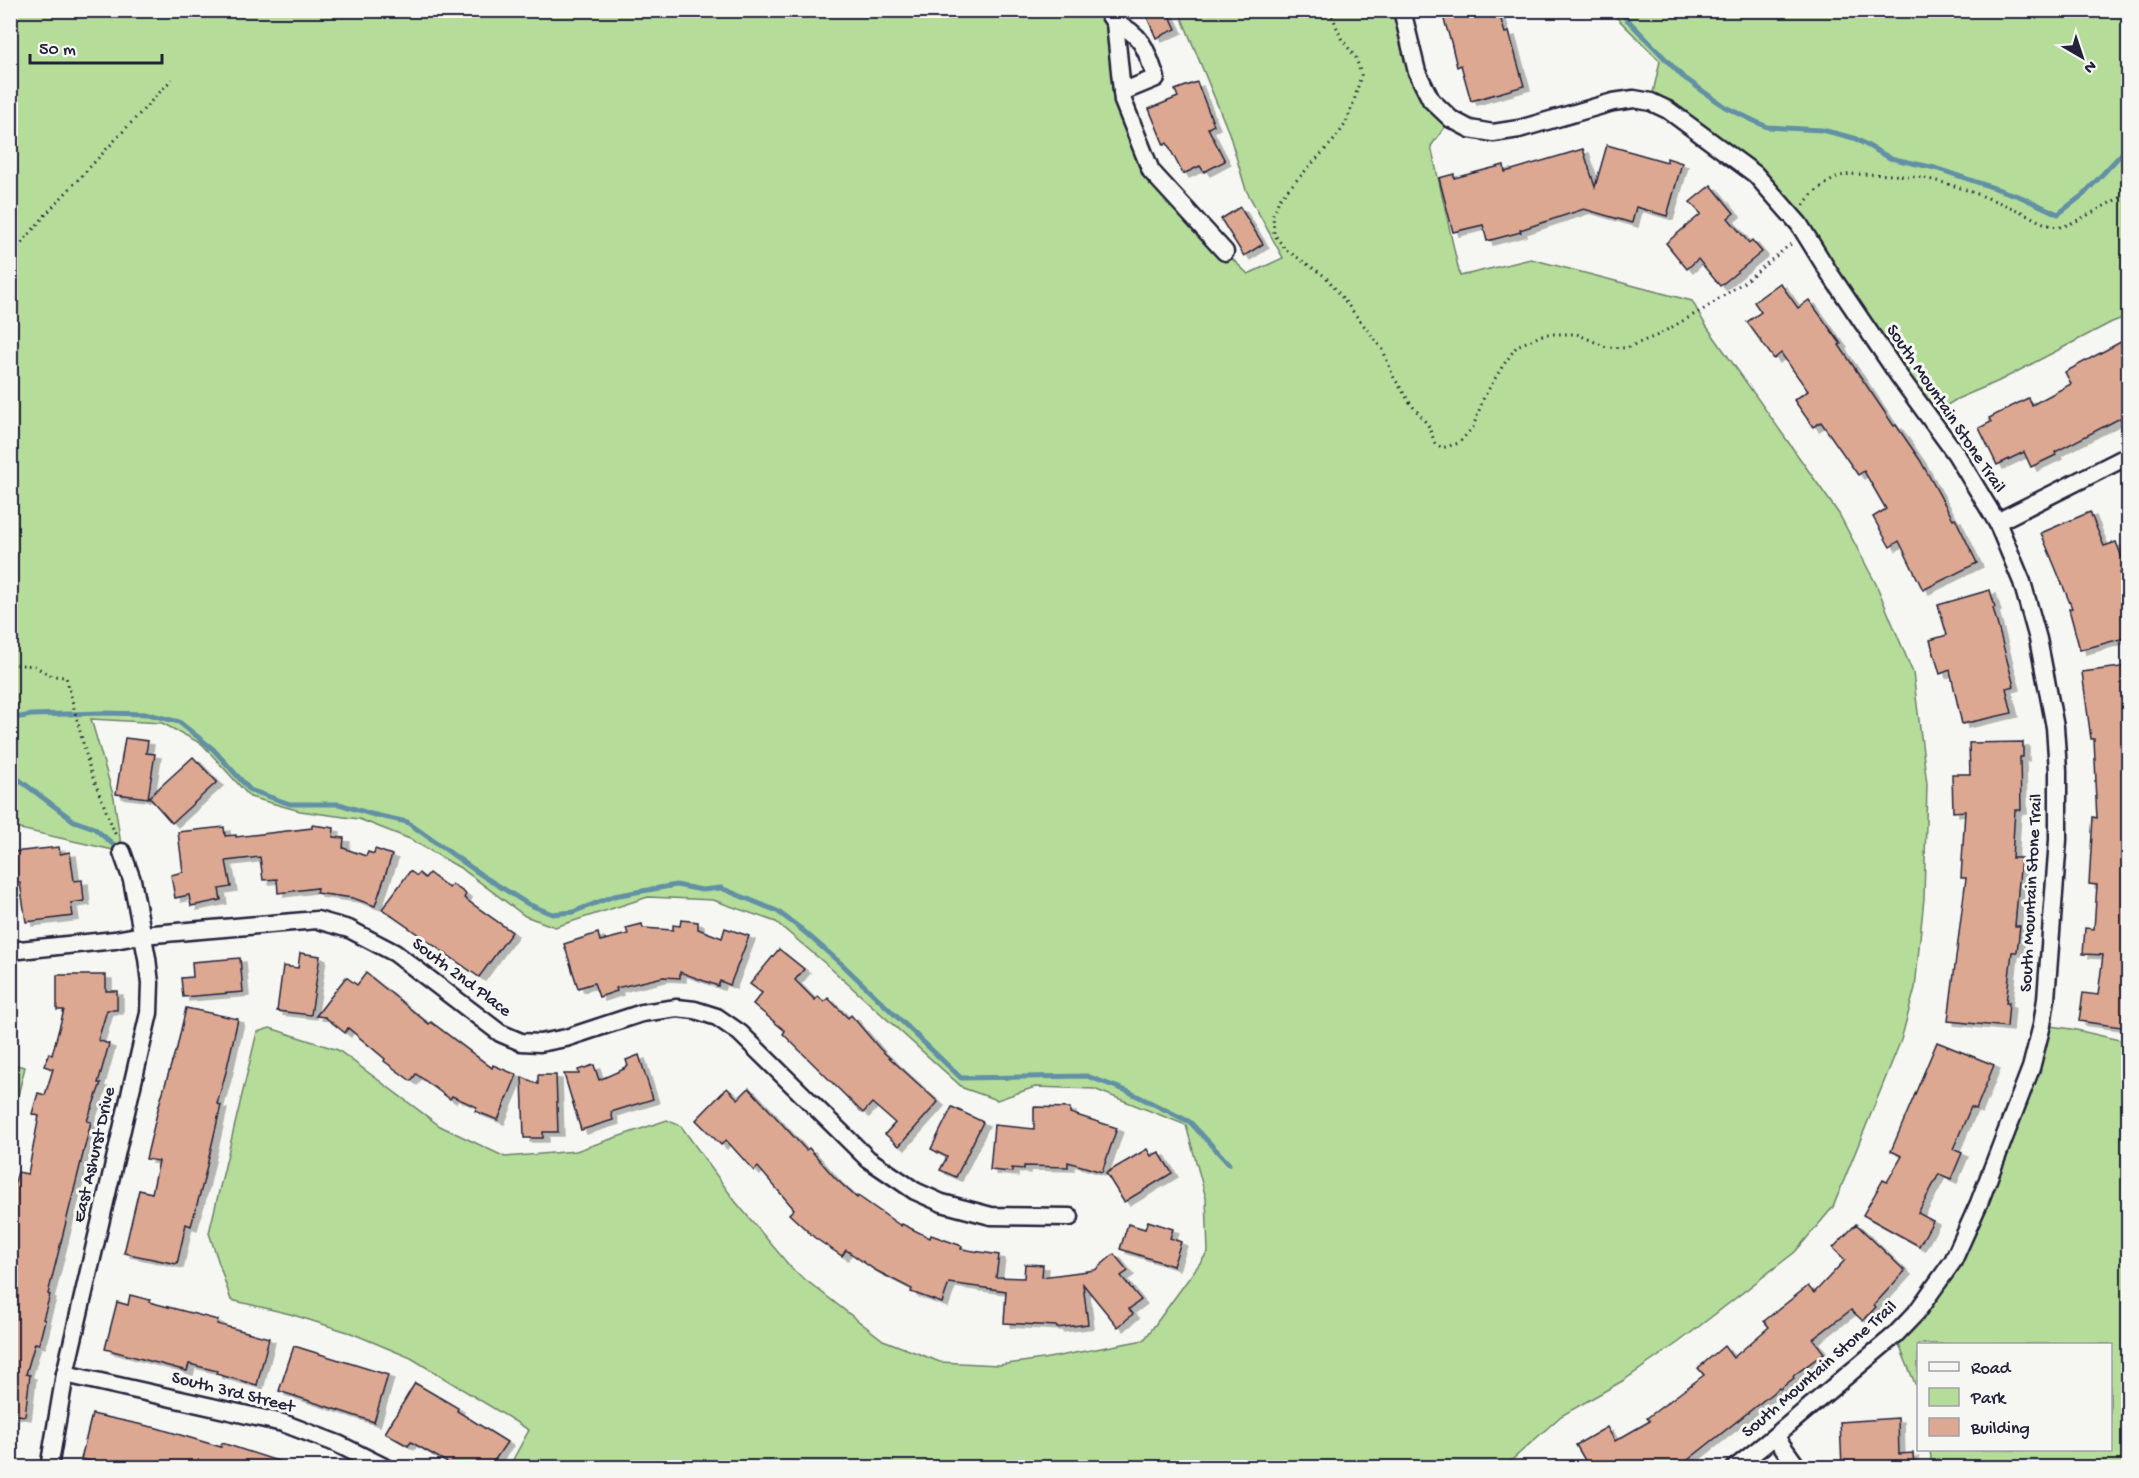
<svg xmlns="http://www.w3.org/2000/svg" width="2139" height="1478" font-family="'Gochi Hand',sans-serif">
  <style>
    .green { fill: #b5dd99; stroke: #6c806a; stroke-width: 1.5 }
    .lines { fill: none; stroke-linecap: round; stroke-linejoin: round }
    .stream { stroke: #6290a5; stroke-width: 5 }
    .building { fill: #dda892; stroke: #22223b; stroke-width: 1.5; filter: url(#shadow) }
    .street-casing { stroke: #22223b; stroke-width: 21 }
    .path { stroke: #22223b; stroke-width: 3; stroke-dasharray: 1.5 4.5; stroke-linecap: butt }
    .street { stroke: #f6f6f2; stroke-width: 16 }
    .labels { text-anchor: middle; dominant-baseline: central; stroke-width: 6; stroke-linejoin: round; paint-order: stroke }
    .street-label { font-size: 18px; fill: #22223b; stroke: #f6f6f2 }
  </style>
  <defs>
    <filter id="shadow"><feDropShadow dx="6" dy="4" stdDeviation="0" flood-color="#0004"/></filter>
  </defs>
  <rect width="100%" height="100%" fill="#f6f6f2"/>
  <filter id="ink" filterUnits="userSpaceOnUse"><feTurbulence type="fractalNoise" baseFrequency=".0167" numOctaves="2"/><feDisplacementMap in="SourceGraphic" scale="12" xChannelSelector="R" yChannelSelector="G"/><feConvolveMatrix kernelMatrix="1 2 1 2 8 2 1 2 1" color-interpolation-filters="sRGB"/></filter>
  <g filter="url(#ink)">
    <!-- green -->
    <g class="green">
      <path d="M10,11h1096l36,142 83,99 23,22 35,-16 -37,-68 -17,-57 -50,-122h223l15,61 34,47 -20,27 29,130 71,-17 161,42 13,23 134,190 37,70 37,89 14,111 -3,114 -9,90 -14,52 -68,167 -38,45 -116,90 -55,38 -63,36 -57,51h-995l20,-37 -118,-72 -60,-25 -61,-19 -59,-14 -22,-67 48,-201 13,-4 68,22 102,76 65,31 71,-6 91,-31 14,6 54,75 58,69 90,70 57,22 59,3 44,-6 101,-19 64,-88 -2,-54 -20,-73 -92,-36 -59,-2 -38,13 -34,-12 -136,-123 -51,-43 -63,-22 -65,-3 -93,30 -30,-11 -63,-47 -52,-30 -51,-20 -59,-8 -50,-14 -48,-53 -40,-21 -71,-4 23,79 8,54 -111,-25z"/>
      <path d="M1610,11h518v305l-16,6 -113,59 -42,18 -29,18 -140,-207 -137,-108 9,-41z"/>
      <path d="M2042,1025l30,4 56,13v425h-196l-2,-17h180v-106h-192v47l-23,-56 58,-74z"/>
      <path d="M11,1064l14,3 -14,57 -1,-60z"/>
    </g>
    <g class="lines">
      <!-- stream -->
      <g class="stream">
        <path d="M1618,10l64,66 43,31 42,20 55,3 32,8 36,20 45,10 86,29 37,17 25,-19 45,-48"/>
        <path d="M10,719l21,-4 72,-2 45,1 31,8 34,27 37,41 40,14h49l32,10 36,8 76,54 45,28 24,10 21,-2 41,-16 62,-11 26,5 19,-2 56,23 23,17 46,40 115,110 126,-2 40,15 63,31 39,42"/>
        <path d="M10,773l64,48 20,7 27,23"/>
      </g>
    </g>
    <!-- building -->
    <g class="building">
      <path d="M1144,10h23l9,19 -20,9z"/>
      <path d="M1441,10h57l7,23 4,-1 15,54 -53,15 -10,-36 -4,2 -6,-25z"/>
      <path d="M1197,82l17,43 -6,3 17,33 -21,11 -4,-6 -17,8 -16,-31 -3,2 -15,-36 29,-12 -3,-7z"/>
      <path d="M1607,145l60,17v-4l15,5 -15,53 -31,-9 -4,16 -48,-14 -64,21 1,2 -34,9 -4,-16 -30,7 -14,-54 15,-4v4l50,-13 1,7 78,-23 12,38z"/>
      <path d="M1711,185l23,28 -6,5 21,25 3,-3 10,12 -42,34 -22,-27 -11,10 -21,-26 35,-29 -11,-12z"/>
      <path d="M1240,207l23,37 -19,12 -23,-37z"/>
      <path d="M1780,283l18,25 11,-8 32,44 -2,1 55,81 2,-1 24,35 33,59 2,-1 22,45 -54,27 -24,-49 -9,6 -17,-30 13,-8 -22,-38 -6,4 -37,-53 -8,5 -19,-27 14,-9 -27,-38 -7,6 -27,-37 14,-10 -7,-10z"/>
      <path d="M2128,338v76l-73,38 1,3 -25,12 -7,-15 -27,13 -18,-37 12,-6 -2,-4 39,-20 4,7 39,-21 -6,-12z"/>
      <path d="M2090,512l14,34 12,-4 11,28 -7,3 8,32v32l-48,13 -11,-41 3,-1 -31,-75z"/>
      <path d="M1990,590l5,17 -2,1 21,78 -8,2 6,25 -50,11 -12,-54 -10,4 -10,-34 17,-5 -9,-30z"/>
      <path d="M2128,666v362l-49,-7 4,-28 15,2 5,-40 -20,-1 2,-26 9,1 3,-44 -8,-1 4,-67 4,1 -2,-37h1l-2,-42h-3l-9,-67z"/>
      <path d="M125,738l23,3 -2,12 9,1 -7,44 -32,-4z"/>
      <path d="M2023,742v15h-3l1,53h-6l-3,48h9l-6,68h5l-3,26h-5l-6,51h3l-2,24 -59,-6 18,-143h-5l4,-67 -12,1 -1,-38h18l-1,-31z"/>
      <path d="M193,757l24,25 -45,41 -23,-26z"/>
      <path d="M312,825l22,3 -1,9 11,1 -1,10 23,8 2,-4 6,2 1,-5 17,6 -17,51 -22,-8 -37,-5 1,-5 -39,5 -1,-14 -14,1 -3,-23 -34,4 5,26 -12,2 2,11 -30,6 -2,-11 -14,3 -4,-23 12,-3 -5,-40 46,-5 1,9 11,-1v2l76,-9z"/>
      <path d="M59,847l1,7 10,-2 4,29 8,-1 2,21 -13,2 2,13 -47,6 -6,-39h-3l-4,-31z"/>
      <path d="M410,871l7,5 2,-3 6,5 4,-5 20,15 3,-4 14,10 -2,4 48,34 -33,45 -97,-68z"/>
      <path d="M681,920l17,2v7l24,9 3,-10 24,8 -19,49 -10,-4 -2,5 -38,-14v6l-17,-1 -47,11 1,3 -18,6 -5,-14 -16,5 -14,-44 34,-11 2,8 28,-7 -2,-6 16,-4 1,4 30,2v-5l7,1z"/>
      <path d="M779,949l25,20 -9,11 20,20 3,-4 6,6 4,-4 20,20 3,-3 29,34 58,53 -39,44 -14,-12 10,-11 -23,-20 -9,10 -80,-79 2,-3 -32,-27 9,-11 -12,-9z"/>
      <path d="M300,953l20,3 -9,59 -34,-4 6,-45 15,2z"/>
      <path d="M240,958l3,34 -60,5 -2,-19 12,-1 -1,-15z"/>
      <path d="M366,973l63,51 2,-2 61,46 1,-3 24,10 -19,45 -23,-9 2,-4 -25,-11 -2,3 -34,-25 -5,7 -27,-20 1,-2 -37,-31 -3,5 -20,-16 -9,-1 30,-39 11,8z"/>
      <path d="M57,975h49v16h11v19h-10l-9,30 11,4 -11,39h3l-14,38 4,1 -43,172 2,1 -7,24 2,1 -6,24 -4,-1 -9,31 4,1 -5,41 -15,-2v-216l8,-26 10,2 11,-58 -7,-2 6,-21 7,2 8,-26 -9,-3 5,-13 3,2 12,-45h-7z"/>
      <path d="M186,1008l52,11 -12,53 -9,32 4,1 -18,78 -12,43 -5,-2 -9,40 -53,-11 15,-63 13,3 7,-32 -13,-2 13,-54 16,-53h1z"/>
      <path d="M1937,1042l57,23 -18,44 -5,-2 -18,42 9,4 -11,26 -12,-5 -21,39 15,8 -14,25 -56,-31 20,-35 4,2 15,-26 -11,-5z"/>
      <path d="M639,1055l14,44 -42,13 2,8 -32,10 -17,-56h15l-1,-4 16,-5 5,15 25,-11 -1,-1 5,-2 -2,-6z"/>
      <path d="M538,1075h18l2,57h-15v6h-19l-2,-61 16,7z"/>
      <path d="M727,1088l11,11 11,-11 57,62 3,-2 26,30 22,20 1,-2 43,30 1,-2 28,14 1,-3 31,11 -1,3 38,6 -3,22 28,1 1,-14 18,1 -1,12 53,-7 19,-16 14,17 -7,5 20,24 -12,9 4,5 -15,13 -35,-43 5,40 -31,4 -1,-2 -52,-3 2,-32 -57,-8 -7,20 -31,-11 1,-3 -37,-19 -29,-20 -4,6 -27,-18 -26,-24 5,-5 -36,-42 -4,4 -28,-31 -5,5 -25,-25z"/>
      <path d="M952,1107l31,15 -27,55 -16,-7 7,-13 -16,-8z"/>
      <path d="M1034,1107l36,1v5l47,15 -15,44 -34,-10v5l-44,-1v3l-12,-1v4l-22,-2 4,-45 40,4z"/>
      <path d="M1147,1149l4,7 8,-4 13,21 -48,29 -18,-29z"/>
      <path d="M1148,1221l25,8 -3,9 11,4 -8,24 -53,-17 8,-25 17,5z"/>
      <path d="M1856,1224l49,47 -31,34 2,2 -13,14 -12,-11 -38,29 11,14 -31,23 1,2 -14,11 -1,-1 -100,79h-90l-13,-22 31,-18 8,14 35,-20 -3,-3 57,-43 -6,-7 26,-22 9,12 36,-31 -5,-6 44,-35 6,7 31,-33 -12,-12z"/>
      <path d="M130,1295l20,5 -1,2 69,18 -1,4 52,14 -12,47 -41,-11 1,-3 -28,-7 -2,7 -82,-22 12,-47 11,3z"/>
      <path d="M294,1346l94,29 -14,47 -95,-31z"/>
      <path d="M415,1383l43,25 -1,3 50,31 -17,25h-35l-44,-25 -3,4 -23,-13z"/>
      <path d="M92,1414l65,14 64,19 1,-4 65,21v3h-168l-38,-8z"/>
      <path d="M1898,1418l1,36 14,-1 1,14h-72l-2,-45z"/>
    </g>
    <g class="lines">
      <!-- street casing -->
      <g class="street-casing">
        <g id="street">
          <path d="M1106,10l9,13 8,78 28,70 74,81"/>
          <path d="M1402,10l15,62 14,28 20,19 19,10 23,4 26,-4 94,-27 21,-3 17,3 17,8 87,64 44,50 31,50 69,102 57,78 41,68 25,60 16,57 17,88 3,43v70l-12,159 -4,26 -11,43 -52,135 -26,58 -37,52 -21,22 -120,101 -40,32"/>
          <path d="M1115,23c28,11 32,29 41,55l-34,14"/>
          <path d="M1997,522l131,-66"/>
          <path d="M10,951l105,-11 27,-5 175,-15 32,9 46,24 105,80 21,9 19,1 26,-5 76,-25 35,-5 18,2 22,7 23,16 128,126 47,32 27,12 49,13 79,1"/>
          <path d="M65,1374l218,49 55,21 48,24"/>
          <path d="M1775,1436l23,32"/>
          <path d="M49,1468l16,-94 84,-361 1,-30 -3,-25 -15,-78 -10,-28"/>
        </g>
      </g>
      <!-- path -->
      <g class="path">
        <path d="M1330,10l11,28 15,20 5,17 -7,26 -8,22 -10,15 -56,60 -7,16 1,20 11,15 41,28 57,73 10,26 17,27 18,22 7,18 7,5 17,-5 14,-16 11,-30 18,-30 15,-21 28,-12h32l29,13 20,1 30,-12 48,-27 40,-27 47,-38"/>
        <path d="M1804,205c5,-11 28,-27 40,-30 10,-2 61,0 73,2 33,5 69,20 100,33 13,5 26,16 42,17 12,0 53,-27 69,-33"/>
        <path d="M10,257l37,-44 125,-134"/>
        <path d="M10,664l24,2 18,10 14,1 24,93 26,66"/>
      </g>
      <!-- street -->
      <use href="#street" class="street"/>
    </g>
  </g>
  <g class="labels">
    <!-- street labels -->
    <g class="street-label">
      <text transform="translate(1945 409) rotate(56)">South Mountain Stone Trail</text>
      <text transform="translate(2032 893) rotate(-87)">South Mountain Stone Trail</text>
      <text transform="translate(461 978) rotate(37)">South 2nd Place</text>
      <text transform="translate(95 1155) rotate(-77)">East Ashurst Drive</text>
      <text transform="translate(1820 1370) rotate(-41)">South Mountain Stone Trail</text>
      <text transform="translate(233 1393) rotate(14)">South 3rd Street</text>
    </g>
  </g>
  <!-- margin -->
  <rect width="2139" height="1478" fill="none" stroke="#f6f6f2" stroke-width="36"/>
  <rect x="18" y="18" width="2103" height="1442" fill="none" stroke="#22223b" stroke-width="2" filter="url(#ink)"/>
  <!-- legend -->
  <rect x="1917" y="1343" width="195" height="108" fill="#f6f6f2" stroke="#a1a1a9" stroke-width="1.5"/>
  <rect x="1929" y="1362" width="30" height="9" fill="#f6f6f2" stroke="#a1a1a9" stroke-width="1.5"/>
  <text x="1971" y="1373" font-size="18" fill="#22223b">Road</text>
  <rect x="1929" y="1388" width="30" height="18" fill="#b5dd99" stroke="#a1a1a9" stroke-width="1.5"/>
  <text x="1971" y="1403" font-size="18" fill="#22223b">Park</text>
  <rect x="1929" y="1418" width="30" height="18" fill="#dda892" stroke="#a1a1a9" stroke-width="1.5"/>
  <text x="1971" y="1433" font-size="18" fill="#22223b">Building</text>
  <!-- north arrow -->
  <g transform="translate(2082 57) rotate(141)" stroke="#f6f6f2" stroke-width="4.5" paint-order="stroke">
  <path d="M0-4.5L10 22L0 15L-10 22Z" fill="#22223b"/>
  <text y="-9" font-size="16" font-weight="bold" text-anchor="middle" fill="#22223b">N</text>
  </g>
  <!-- scale -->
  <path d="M30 54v9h132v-9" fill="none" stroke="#22223b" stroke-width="3"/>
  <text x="39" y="54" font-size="18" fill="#22223b" stroke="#f6f6f2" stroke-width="4.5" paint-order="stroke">50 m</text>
</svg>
